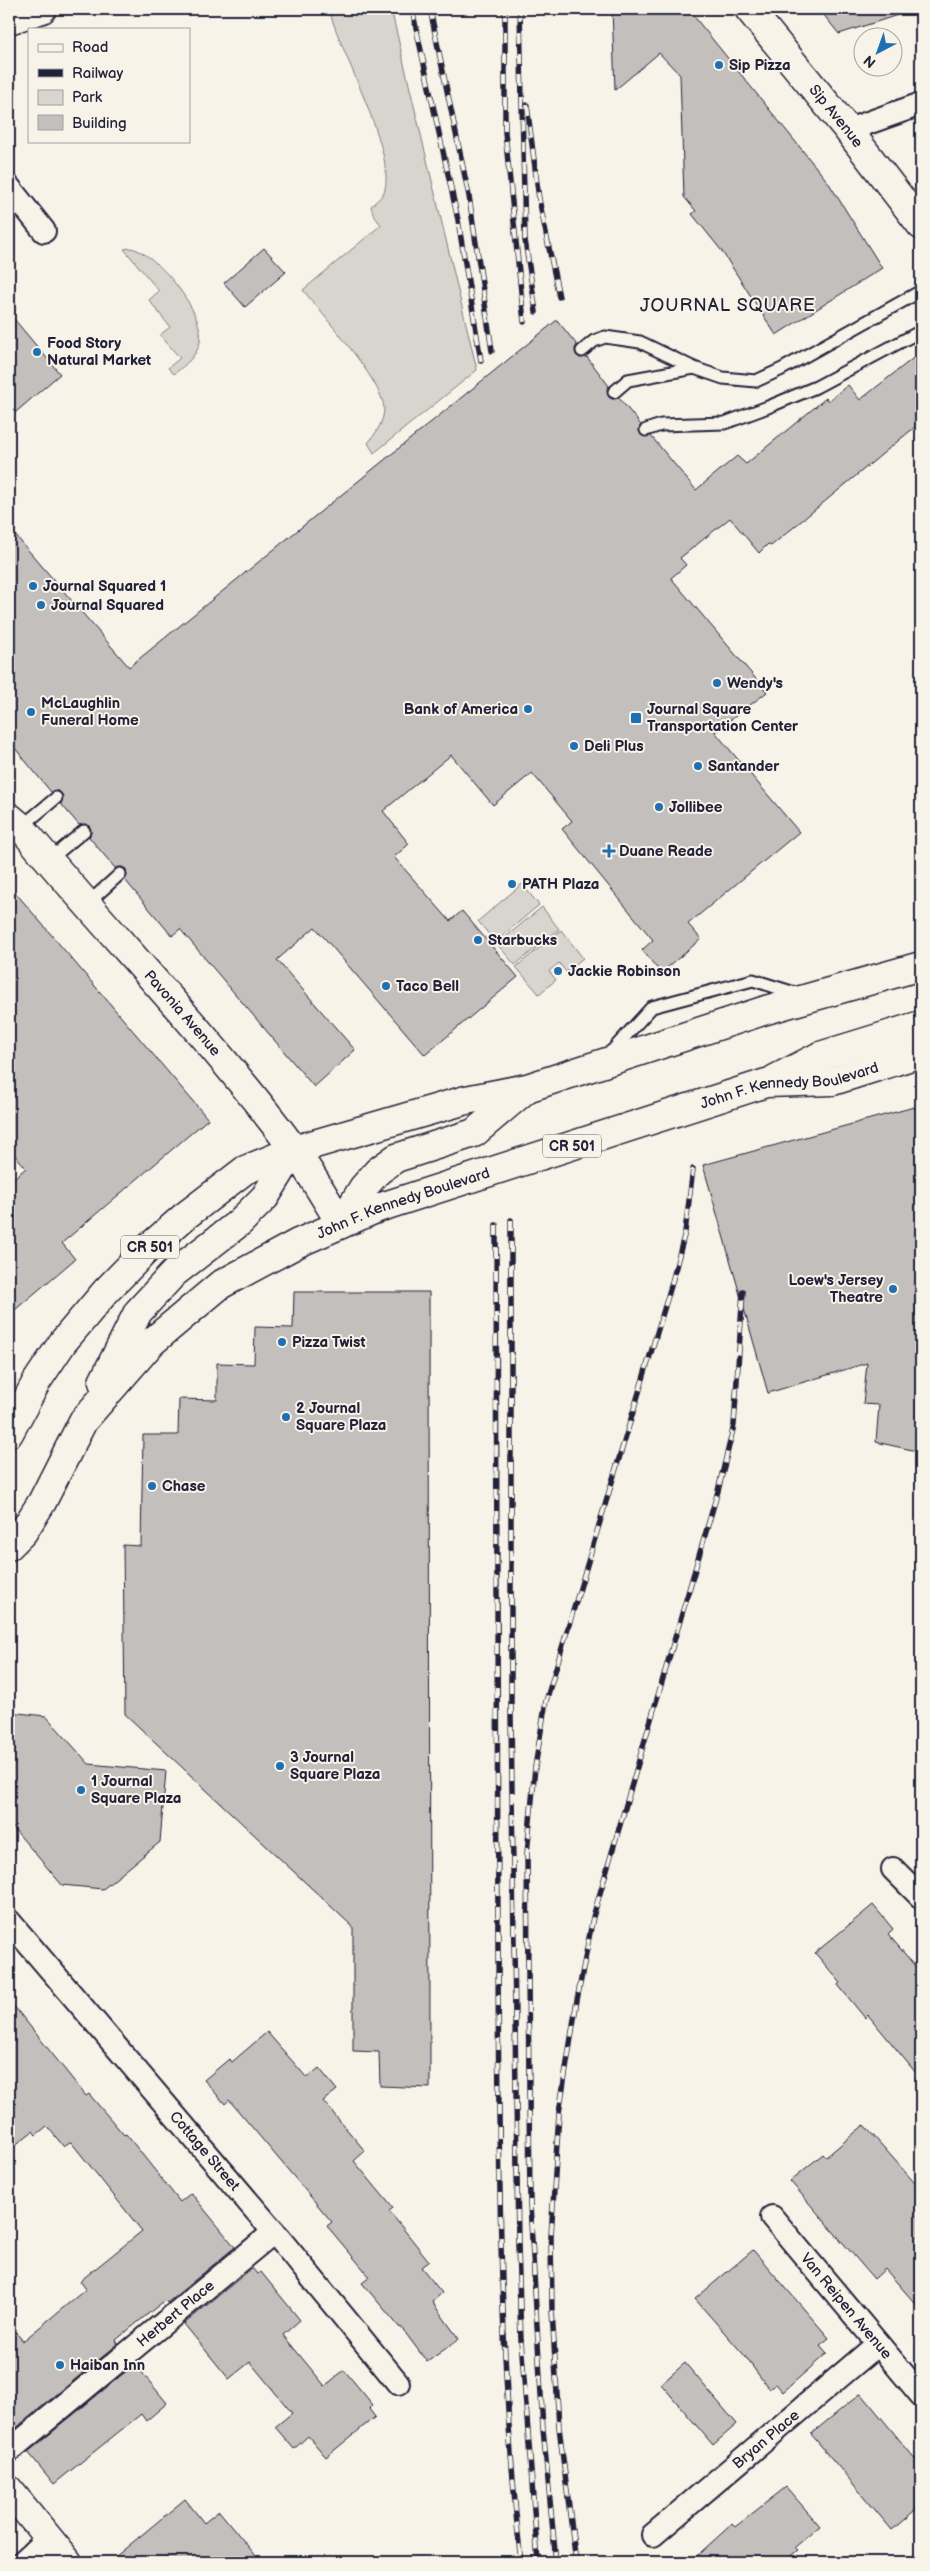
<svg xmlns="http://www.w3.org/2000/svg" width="930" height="2571" font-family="'Balsamiq Sans',sans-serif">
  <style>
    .green { fill: #d8d5cf; stroke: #7d7c85 }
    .building { fill: #c2bfbd; stroke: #22223b }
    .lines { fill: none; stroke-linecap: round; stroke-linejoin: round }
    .service-casing { stroke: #22223b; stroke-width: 15 }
    .minor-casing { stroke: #22223b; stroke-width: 26 }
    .tertiary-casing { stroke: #22223b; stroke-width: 31 }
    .secondary-casing { stroke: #22223b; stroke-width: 31 }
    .primary-casing { stroke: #22223b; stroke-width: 31 }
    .service { stroke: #f7f3e8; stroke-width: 11 }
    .minor { stroke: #f7f3e8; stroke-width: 22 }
    .tertiary { stroke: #f7f3e8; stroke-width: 28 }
    .secondary { stroke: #f7f3e8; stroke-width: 28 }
    .primary { stroke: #f7f3e8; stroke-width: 28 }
    .rail-casing { stroke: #22223b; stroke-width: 5.5 }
    .rail { stroke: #f7f3e8; stroke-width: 4; stroke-dasharray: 11; stroke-linecap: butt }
    .poi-dot { fill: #1f6fb2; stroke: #f7f3e8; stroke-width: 2 }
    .labels { text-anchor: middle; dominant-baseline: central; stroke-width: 4; stroke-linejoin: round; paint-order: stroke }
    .shield { fill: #f7f3e8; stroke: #62616f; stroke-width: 1 }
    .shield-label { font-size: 14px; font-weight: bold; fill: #22223b }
    .poi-label { font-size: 15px; font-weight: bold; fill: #22223b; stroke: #f7f3e8; text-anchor: start }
    .street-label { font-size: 15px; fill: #22223b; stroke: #f7f3e8 }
    .quarter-label { font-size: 18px; letter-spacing: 1px; fill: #22223b; stroke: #f7f3e8 }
  </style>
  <rect width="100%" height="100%" fill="#f7f3e8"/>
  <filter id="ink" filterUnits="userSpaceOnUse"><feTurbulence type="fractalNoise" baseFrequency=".02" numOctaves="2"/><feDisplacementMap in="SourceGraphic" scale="10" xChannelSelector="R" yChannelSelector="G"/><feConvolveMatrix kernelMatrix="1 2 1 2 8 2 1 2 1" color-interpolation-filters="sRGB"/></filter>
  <g filter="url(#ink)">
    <!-- green -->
    <g class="green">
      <path d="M329,9h62l86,361 -103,83 -6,-10c8,-10 16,-21 16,-35 -1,-26 -63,-95 -81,-118l78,-65 -8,-11 -2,-8c4,-4 11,-9 13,-14 14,-38 -45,-142 -55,-183z"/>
      <path d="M131,248c26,5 75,66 69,94 -3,14 -15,23 -26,32l-6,-6 12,-10 -20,-23 10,-8 -21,-27 10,-9 -35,-42z"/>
      <path d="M522,884l17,21 -44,37 -17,-21z"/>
      <path d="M542,907l17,22 -44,36 -18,-21z"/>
      <path d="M561,930l22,28 -17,14 -7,-9 -10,8 7,9 -17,14 -23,-27z"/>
    </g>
    <!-- building -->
    <g class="building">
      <path d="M612,9h76l140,173 54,86 -106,67 -55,-85 -29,-36 4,-3 -12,-14 -4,-122 -21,-22 -44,37z"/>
      <path d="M819,9h84l1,4 -65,21z"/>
      <path d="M264,248l22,24 -41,35 -21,-24z"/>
      <path d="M9,313l51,61 -51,44z"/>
      <path d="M557,320l20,25 -2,4 1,6 4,3 7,-1 22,29 -2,4 1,6 4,3 7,-1 22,27 -2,4 2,6 10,1 45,54 41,-34 9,8 80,-66 2,3 20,-16 12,15 61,-48v70l-150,124 -3,-2 -9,9 -29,-35 -50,40 6,7 -15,13 96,114 -52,40 84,100 -111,92 13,15 -40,34 -19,-23 11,-10 -91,-111 10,-8 -40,-48 -39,32 -42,-50 -68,56 26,33 -15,13 56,64 12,-10 56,66 -93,78 -110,-128 -38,33 78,90 -41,37 -134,-158 -8,7 -47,-56 2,-4 -1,-7 -4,-2 -7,1 -26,-31 2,-4 -1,-6 -4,-3 -7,1 -18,-21 1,-10 -4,-3 -7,1 -42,-51v-213l120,139z"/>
      <path d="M9,885l199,234 -146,124 13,16 -66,56v-133l17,-14 -17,-20z"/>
      <path d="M914,1107l7,12v333l-45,-10 3,-37 -16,-1 4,-41 -99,30 -65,-228z"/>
      <path d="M294,1292h135l1,796 -50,-2 -1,-34 -26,-1v-124l-228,-213 -2,-169 18,1 2,-111h35l1,-36 38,1v-37l37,1 1,-37 38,1z"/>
      <path d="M9,1712l37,4 43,48 77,7 -6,71 -57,47 -41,-4 -53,-62z"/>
      <path d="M873,1905l20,24 -5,5 33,39v106l-53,-64 -3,3 -27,-33 2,-3 -25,-29z"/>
      <path d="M9,2000l77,96 3,-2 35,41 2,-1 54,68 11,-9 44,54 -68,56 -2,-3 -49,40 2,4 -107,88 -2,-3v-105l14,17 63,-52 -6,-8 62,-50 -71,-89 -7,5 -17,-21 -11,9 -3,-4 -24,19z"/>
      <path d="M267,2032l40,46 12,-10 18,22 -14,11 42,50 -11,10 39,47 -4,3 40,50 -8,6 21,26 -10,9 27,37 -32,23 -26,-35 -1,1 -38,-45 8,-6 -43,-51 5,-4 -103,-122 -4,4 -21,-24 25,-21 3,3z"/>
      <path d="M864,2125l57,65v120l-36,-41 -11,10 -84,-98 33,-27 3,3z"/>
      <path d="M753,2250l76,88 -9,7 7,8 -44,39 -7,-8 -7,5 -25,-34 -49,-56z"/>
      <path d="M252,2268l5,6 4,-2 39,48 -17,15 42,51 19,-16 29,35 -4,4 6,8 -49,40 -18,-21 -14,13 -19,-22 17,-14 -42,-51 -21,17 -45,-55z"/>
      <path d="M685,2363l52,61 -24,21 -52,-61z"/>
      <path d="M135,2364l32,39 -21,18 -5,-7 -87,70 -26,-32z"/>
      <path d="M861,2393l60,73v39l-29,25 -81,-96z"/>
      <path d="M786,2487l34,39 -25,21 3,3 -15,12h-93l42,-38 3,3z"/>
      <path d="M185,2499l19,24 15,-12 42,51h-152z"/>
    </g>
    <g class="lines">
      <!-- service casing -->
      <g class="service-casing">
        <g id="service">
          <path d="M582,351l12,-10 11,-4 35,5 54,26 29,10 33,3 26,-12 139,-78"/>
          <path d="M614,392l14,-12 66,-12"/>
          <path d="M646,430l15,-5 64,-2 43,-16 48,-20 105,-56"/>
          <path d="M21,827l35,-29"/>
          <path d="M49,860l35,-29"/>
          <path d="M87,904l33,-30"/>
          <path d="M610,1053l42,-46 101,-27 45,14"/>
        </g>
      </g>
      <!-- minor casing -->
      <g class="minor-casing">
        <g id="minor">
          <path d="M848,130l73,-26"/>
          <path d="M9,187l35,44"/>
          <path d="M893,1869l28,28"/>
          <path id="s1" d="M9,1921l265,311 124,151"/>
          <path id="s2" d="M772,2217l149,178"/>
          <path id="s3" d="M9,2451l265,-219"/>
          <path id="s4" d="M653,2535l225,-191"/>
          <path d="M22,2562l26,-24"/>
        </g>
      </g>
      <!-- tertiary casing -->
      <g class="tertiary-casing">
        <g id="tertiary">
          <path id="s5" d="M749,9l99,121 73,95"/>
          <path id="s6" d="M9,817l12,10c89,108 188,208 271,320 18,24 33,51 49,77"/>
        </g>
      </g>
      <!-- secondary casing -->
      <g class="secondary-casing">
        <g id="secondary">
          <path d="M9,20l33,-11"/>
          <path d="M9,2490l59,72"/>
        </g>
      </g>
      <!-- primary casing -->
      <g class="primary-casing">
        <g id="primary">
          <path d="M775,1079l45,-23 101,-31"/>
          <path d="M341,1224l22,-36 15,-17 18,-13 78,-25 52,-44"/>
          <path d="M103,1382l35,-70 36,-39 66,-51 25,-25 29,-47"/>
          <path d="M9,1433l28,-52 26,-39 43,-51 40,-41 39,-34 60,-46 49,-20 172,-50 61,-12 239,-78 155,-44"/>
          <path id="s7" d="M9,1546l14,-14 19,-30 41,-81 69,-79 68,-57 78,-42 80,-35 388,-125 67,-2 88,-28"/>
        </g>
      </g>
      <!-- service -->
      <use href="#service" class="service"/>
      <!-- minor -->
      <use href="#minor" class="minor"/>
      <!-- tertiary -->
      <use href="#tertiary" class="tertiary"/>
      <!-- secondary -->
      <use href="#secondary" class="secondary"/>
      <!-- primary -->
      <use href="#primary" class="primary"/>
      <!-- rail casing -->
      <g class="rail-casing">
        <g id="rail">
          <path d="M412,9l46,211 23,141"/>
          <path d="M430,9l39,187 23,155"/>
          <path d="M505,9v123l19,190"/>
          <path d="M520,9l5,231 11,72"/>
          <path d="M527,105l12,94 20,98"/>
          <path d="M511,1220v495l7,529 3,96 17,222"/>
          <path d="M496,1225c0,239 1,479 2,719 1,207 0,413 23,618"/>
          <path d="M556,2562l-13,-133 -13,-224 -3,-351 8,-87 11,-66 125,-415 14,-54 8,-63"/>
          <path d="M576,2562l-17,-135 -7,-117 -1,-74 8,-123 18,-113 16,-83 125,-426 16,-66 9,-134"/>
        </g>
      </g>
      <!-- rail -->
      <use href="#rail" class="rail"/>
    </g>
  </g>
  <!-- markers -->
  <g class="poi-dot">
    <circle cx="719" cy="65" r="5"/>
    <circle cx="37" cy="352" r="5"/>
    <circle cx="33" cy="586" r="5"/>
    <circle cx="41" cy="605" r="5"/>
    <circle cx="717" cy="683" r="5"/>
    <circle cx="528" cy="709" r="5"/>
    <circle cx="31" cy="712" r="5"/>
    <rect x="630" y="712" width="12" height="12" rx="2.5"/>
    <circle cx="574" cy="746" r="5"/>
    <circle cx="698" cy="766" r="5"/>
    <circle cx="659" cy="807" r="5"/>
    <path d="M606.5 843.5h5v5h5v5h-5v5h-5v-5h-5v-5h5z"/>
    <circle cx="512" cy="884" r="5"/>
    <circle cx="478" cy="940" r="5"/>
    <circle cx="558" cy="971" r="5"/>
    <circle cx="386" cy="986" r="5"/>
    <circle cx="893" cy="1289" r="5"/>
    <circle cx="282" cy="1342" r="5"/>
    <circle cx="286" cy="1417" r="5"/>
    <circle cx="152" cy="1486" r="5"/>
    <circle cx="280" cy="1766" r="5"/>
    <circle cx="81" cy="1790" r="5"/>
    <circle cx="60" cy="2365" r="5"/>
  </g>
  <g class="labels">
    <!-- shield labels -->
    <g class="shield">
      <rect x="543" y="1134.5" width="58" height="23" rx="4"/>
      <rect x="121" y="1235.5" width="58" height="23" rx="4"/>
    </g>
    <g class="shield-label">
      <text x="572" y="1146">CR 501</text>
      <text x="150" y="1247">CR 501</text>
    </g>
    <!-- poi labels -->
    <g class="poi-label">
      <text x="729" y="65">Sip Pizza</text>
      <text x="47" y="343">Food Story<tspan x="47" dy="17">Natural Market</tspan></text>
      <text x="43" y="586">Journal Squared 1</text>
      <text x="51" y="605">Journal Squared</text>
      <text x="727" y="683">Wendy's</text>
      <text x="41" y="703">McLaughlin<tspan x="41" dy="17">Funeral Home</tspan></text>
      <text x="518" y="709" text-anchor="end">Bank of America</text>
      <text x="647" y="709">Journal Square<tspan x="647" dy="17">Transportation Center</tspan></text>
      <text x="584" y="746">Deli Plus</text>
      <text x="708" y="766">Santander</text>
      <text x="669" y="807">Jollibee</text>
      <text x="619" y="851">Duane Reade</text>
      <text x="522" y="884">PATH Plaza</text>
      <text x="488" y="940">Starbucks</text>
      <text x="568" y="971">Jackie Robinson</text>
      <text x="396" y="986">Taco Bell</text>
      <text x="883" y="1280" text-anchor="end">Loew's Jersey<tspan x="883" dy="17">Theatre</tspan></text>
      <text x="292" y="1342">Pizza Twist</text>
      <text x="296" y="1408">2 Journal<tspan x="296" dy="17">Square Plaza</tspan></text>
      <text x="162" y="1486">Chase</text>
      <text x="290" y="1757">3 Journal<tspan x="290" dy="17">Square Plaza</tspan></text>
      <text x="91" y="1781">1 Journal<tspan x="91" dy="17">Square Plaza</tspan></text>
      <text x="70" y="2365">Haiban Inn</text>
    </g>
    <!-- street labels -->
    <g class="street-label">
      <text stroke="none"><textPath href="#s5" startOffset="138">Sip Avenue</textPath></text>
      <text stroke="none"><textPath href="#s6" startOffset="262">Pavonia Avenue</textPath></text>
      <text stroke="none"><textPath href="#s7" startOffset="946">John F. Kennedy Boulevard</textPath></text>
      <text stroke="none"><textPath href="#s7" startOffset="541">John F. Kennedy Boulevard</textPath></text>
      <text stroke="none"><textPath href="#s1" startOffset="302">Cottage Street</textPath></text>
      <text stroke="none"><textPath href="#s2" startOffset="116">Van Reipen Avenue</textPath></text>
      <text stroke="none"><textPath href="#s3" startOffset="216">Herbert Place</textPath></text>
      <text stroke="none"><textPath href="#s4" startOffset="148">Bryan Place</textPath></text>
    </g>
    <!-- quarter labels -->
    <g class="quarter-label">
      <text x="728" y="305">JOURNAL SQUARE</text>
    </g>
  </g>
  <!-- margin -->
  <rect width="930" height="2571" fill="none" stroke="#f7f3e8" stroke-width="30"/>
  <rect x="15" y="15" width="900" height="2541" fill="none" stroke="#22223b" stroke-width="2" filter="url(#ink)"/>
  <!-- legend -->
  <rect x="28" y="28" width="162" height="115" fill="#f7f3e8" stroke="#a29fa3"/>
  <rect x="38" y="44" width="25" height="8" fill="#f7f3e8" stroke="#a29fa3"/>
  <text x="72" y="52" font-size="15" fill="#22223b">Road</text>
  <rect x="38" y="69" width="25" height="8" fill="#22223b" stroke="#a29fa3"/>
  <text x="72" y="78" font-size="15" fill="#22223b">Railway</text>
  <rect x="38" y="90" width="25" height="15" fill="#d8d5cf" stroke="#a29fa3"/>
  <text x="72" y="102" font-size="15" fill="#22223b">Park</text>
  <rect x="38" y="115" width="25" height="15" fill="#c2bfbd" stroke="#a29fa3"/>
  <text x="72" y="128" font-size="15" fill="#22223b">Building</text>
  <!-- north arrow -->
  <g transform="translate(878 52) rotate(221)"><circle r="24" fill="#f7f3e8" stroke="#a29fa3"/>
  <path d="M0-4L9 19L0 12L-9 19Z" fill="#1f6fb2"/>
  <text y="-8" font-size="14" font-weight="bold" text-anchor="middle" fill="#22223b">N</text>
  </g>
</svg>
